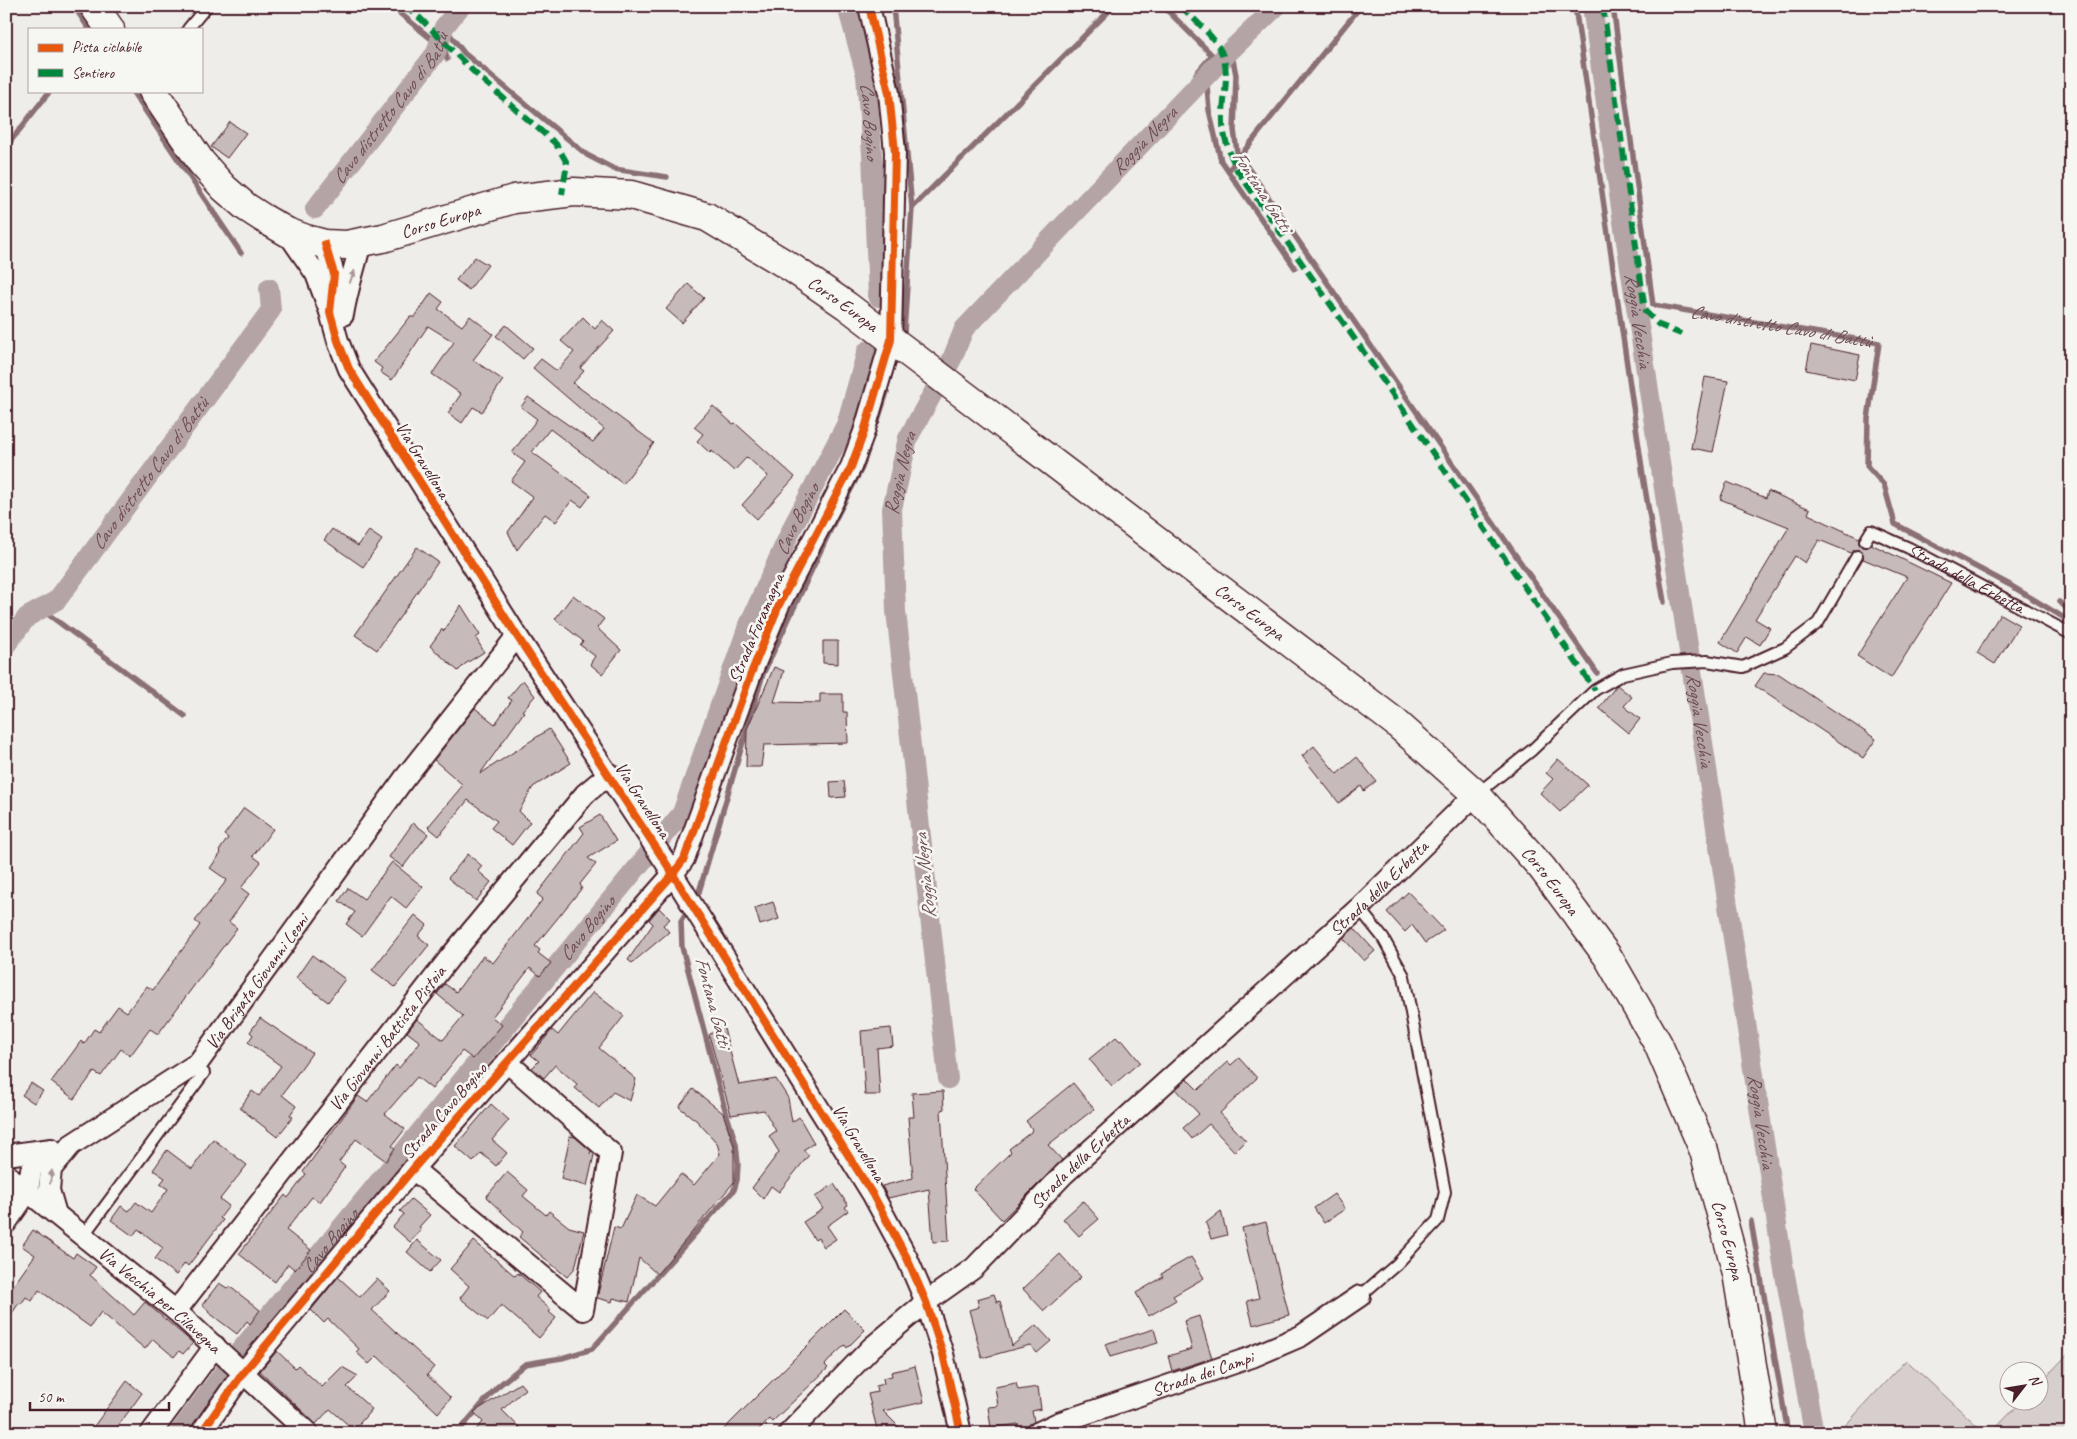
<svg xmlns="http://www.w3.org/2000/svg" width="2077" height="1439" font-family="Caveat,sans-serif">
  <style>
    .green { fill: #d7cfce; stroke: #90777c }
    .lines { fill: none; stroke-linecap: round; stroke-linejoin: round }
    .stream { stroke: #8a6f74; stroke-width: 5.5 }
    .canal { stroke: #b4a4a5; stroke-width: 20 }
    .building { fill: #c6babb; stroke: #4a1f2b }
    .service-casing { stroke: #4a1f2b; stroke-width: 14 }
    .minor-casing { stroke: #4a1f2b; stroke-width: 24 }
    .secondary-casing { stroke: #4a1f2b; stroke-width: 31 }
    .service { stroke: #f6f6f2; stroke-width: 10 }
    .minor { stroke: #f6f6f2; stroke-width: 20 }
    .secondary { stroke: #f6f6f2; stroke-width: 28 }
    .quiet { stroke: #00873e; stroke-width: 6; stroke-dasharray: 12 6; stroke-linecap: butt }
    .cycleway-casing { stroke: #f6f6f2; stroke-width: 11 }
    .cycleway { stroke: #e8590c; stroke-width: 8 }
    .oneway { fill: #a99598 }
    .labels { text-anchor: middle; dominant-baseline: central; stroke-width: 5; stroke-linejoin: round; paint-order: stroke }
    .street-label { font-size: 18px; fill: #4a1f2b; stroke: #f6f6f2 }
    .water-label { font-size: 19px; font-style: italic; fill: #6f4e56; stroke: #f6f6f2 }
  </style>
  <rect width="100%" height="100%" fill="#efedea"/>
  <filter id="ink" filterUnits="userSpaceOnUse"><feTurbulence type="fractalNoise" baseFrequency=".02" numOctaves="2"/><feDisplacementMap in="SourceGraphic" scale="10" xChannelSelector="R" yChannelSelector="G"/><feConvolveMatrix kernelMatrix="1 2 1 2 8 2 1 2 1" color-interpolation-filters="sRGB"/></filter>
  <g filter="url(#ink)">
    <!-- green -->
    <g class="green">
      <path d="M2071,1351v82h-80l30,-31h19v-19z"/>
      <path d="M1906,1360l79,73h-145v-2z"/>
    </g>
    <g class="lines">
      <!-- stream -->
      <g class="stream">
        <path d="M74,6l15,23"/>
        <path d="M391,6l54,44 2,9"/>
        <path d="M893,6l19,202 -8,124"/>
        <path d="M1163,6l49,49 -16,19 11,12 2,24 12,51 74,107"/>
        <path d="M1575,6l69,476 20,120"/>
        <path id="s1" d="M1613,6l40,299 226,38 -11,76 -1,47 17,19 11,39 115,61 61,37"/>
        <path d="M444,27l20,26 123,102 27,14 53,8"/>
        <path d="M1231,50l5,25 -2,55 3,22 360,521"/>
        <path d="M132,91l109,162"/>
        <path d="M6,147l44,-56"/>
        <path d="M1228,171l133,-165"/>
        <path d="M912,208l202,-202"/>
        <path d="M877,423l10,-31"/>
        <path d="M2059,602l12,9"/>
        <path d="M41,609l144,107"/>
        <path d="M694,900l5,-8 64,-218 72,-154 27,-52 8,-24"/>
        <path d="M1751,1221l37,212"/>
        <path d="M457,1433l40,-46 28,-23 37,-6 30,-9 142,-159 3,-10 1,-16 -2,-20 -12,-38 -42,-159 -1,-26 8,-13"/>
      </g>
      <!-- canal -->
      <g class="canal">
        <path id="s2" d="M847,6l19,69 6,80 6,142"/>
        <path id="s3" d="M1592,6l30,209 161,1049 31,169"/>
        <path id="s4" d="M315,209l121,-156 8,-26 17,-21"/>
        <path id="s5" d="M6,645l21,-28 30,-17 214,-290 -2,-22"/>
        <path id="s6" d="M948,1079l-52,-468 -4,-102 16,-71 44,-79 12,-30 266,-278 47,-45"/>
        <path id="s7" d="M179,1433l60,-81 443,-539 65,-184 46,-103 53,-101 21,-74"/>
      </g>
    </g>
    <!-- building -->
    <g class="building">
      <path d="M230,122l16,11 -19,25 -16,-11z"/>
      <path d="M475,257l13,8 -19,25 -13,-10z"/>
      <path d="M688,284l16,14 -22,25 -16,-14z"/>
      <path d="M431,293l12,9 -5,7 24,17 8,-10 23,18 -20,26 30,20 -21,32 -9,-5 -11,16 -14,-10 13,-19 -29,-20 22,-32 -26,-16 -36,54 -12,-8 2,-4 -8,-6 36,-45h5z"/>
      <path d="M583,317l12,12 7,-9 12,11 -34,37 4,3 -11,12 81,60 -31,41 -73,-55 -18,23 59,43 -9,12 -10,-7 -16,22 -11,-8 -28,36 -9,-18 25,-35 -22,-16 14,-19 -13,-9 25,-34 -16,-12 7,-10 65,45 11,-13 -71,-61 8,-9 16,12 17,-19 -13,-11z"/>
      <path d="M506,325l27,23 -10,11 -27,-23z"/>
      <path d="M1811,345l49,10 -5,25 -49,-10z"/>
      <path d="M1705,377l23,4 -15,71 -22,-4z"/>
      <path d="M713,406l20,18 2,-1 60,54 -38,42 -15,-14 26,-29 -21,-19 -13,14 -22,-20 -2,2 -13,-12 6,-7 -9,-7z"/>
      <path d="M1727,482l39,16 2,-7 42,18 -2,5 51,24v6l3,3h6l3,-3 80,39 -60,95 -34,-22 50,-79 -44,-18v-6l-3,-3h-6l-3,3 -32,-13 -14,23 -10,-7 -40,63 15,9 -10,17 -13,-8 -10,16 -17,-11 69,-115 -69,-28z"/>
      <path d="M332,529l26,17 11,-15 13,9 -19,27 -39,-27z"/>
      <path d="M417,547l21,15 -61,88 -22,-15z"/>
      <path d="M573,595l31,24 -7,9 24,22 -19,24 -12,-10 5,-8 -15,-11 3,-4 -28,-22z"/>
      <path d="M461,605l19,30 -4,3 8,14 -19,12 -7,7 -28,-25 12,-17 2,2z"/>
      <path d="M2000,614l19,11 -24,39 -18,-11z"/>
      <path d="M823,641h15v23l-15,-1z"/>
      <path d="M774,667l10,4 -10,31 46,1v-9h23v18h4l1,31 -84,2 -3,22h-15l1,-38z"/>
      <path d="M1764,673l15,1 97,65 -13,19 -108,-72z"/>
      <path d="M523,680l12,16 -13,15 2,1 -44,62 69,-45 22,34 -38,24 -14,24 11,11 -18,23 -21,-17 6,-7 -29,-21 -29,36 -11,-9 35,-42 -29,-25 41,-52 20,16 17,-24 -4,-2z"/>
      <path d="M1617,685l15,12 -8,9 16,13 -11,14 -30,-25z"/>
      <path d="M1314,746l23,28 20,-17 19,24 -12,10 -3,-5 -22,17 -37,-47z"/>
      <path d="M1558,759l30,26 -28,27 -20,-19 13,-14 -7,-6z"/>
      <path d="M844,781l2,16 -15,1 -1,-16z"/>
      <path d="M244,808l29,21 -20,27 8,6 -20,26 8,6 -20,28 8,6 -79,106 -8,-5 -20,27 -9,-7 -20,27 -7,-4 -20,27 -23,-17 30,-41 3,3 10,-15 5,3 19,-26 9,6 20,-26 6,4 47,-65 -5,-4 32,-41 -17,-12 11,-15 -2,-2 9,-13 -4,-3z"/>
      <path d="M600,815l16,26 -28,17 8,6 -16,20 2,4 -47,58 5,4 -2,3 13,10 -11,13 -10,-8 -38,49 10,8 -29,34 -11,-8 -30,38 -15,-12 -32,37 20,15 -13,17 3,2 -9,13 -30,-22 -17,23 6,5 -25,35 -8,-5 -26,33 25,20 -16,20 -7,-6 -13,18 -36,-28 46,-59 3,3 18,-24 -3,-2 55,-76 9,6 29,-37 3,3 21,-26 -13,-10 10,-13 26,21 20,-24 -26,-22 8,-10 11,8 27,-36 10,7 50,-64 -6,-5 47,-61 -4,-6z"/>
      <path d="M413,823l15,11 -25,33 -14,-10z"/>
      <path d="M468,854l14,12 -4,5 13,11 -15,19 -28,-23z"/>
      <path d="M392,862l31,25 -17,21 -15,-12 -29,40 -16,-12 9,-12 -16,-11 9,-13 16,11z"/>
      <path d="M1408,892l36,38 -19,13 -13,-18 -7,7 -18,-20z"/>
      <path d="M773,902l6,17 -19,6 -5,-17z"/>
      <path d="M659,908l11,11 -7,6 6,7 -37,31 -4,-3 25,-36 -4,-4z"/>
      <path d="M415,915l12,10 -9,11 11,9 -34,42 -23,-17z"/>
      <path d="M1354,928l21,23 -11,10 -21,-23z"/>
      <path d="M312,955l33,24 -17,23 -32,-24z"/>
      <path d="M593,992l31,24 -25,32 37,31 -6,22 -17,-9 -14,16 -24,-20 2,-4 -22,-19 -11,13 -12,-10 7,-7 -8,-6 21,-25 6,5z"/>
      <path d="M260,1018l52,35 -30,42 14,11 -6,9 3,2 -16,20 -37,-29 12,-17 7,5 22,-30 -33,-24 5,-7 -3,-3z"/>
      <path d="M723,1025l16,60 37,-6 12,19 4,24 7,-5 15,26 -11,7 6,5 -30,37 -8,-6 -8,13 -11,-11 27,-36 -10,-16 7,-5 -12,-21 -33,5 -22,-80z"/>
      <path d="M891,1028l2,18 -16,2 3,47h-15l-4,-64z"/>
      <path d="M1116,1037l4,4 2,-1 18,22 -28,24 -23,-27z"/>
      <path d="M1239,1058l18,20 -37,35 26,28 -11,11 -26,-28 -17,15 -9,-11 16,-14 -23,-25 11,-10 11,11 30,-28 3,3z"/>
      <path d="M31,1083l12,8 -9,12 -12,-8z"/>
      <path d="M1073,1083l21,26 -46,36 14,15 -60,60 -29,-31 38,-37 -2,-3 22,-17 1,-3 -6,-8z"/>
      <path d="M693,1089l30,24 11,33v36l-77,92 -18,-16 -10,44 -16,-4 -1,4 -15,-4 17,-71 7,2 16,-34 18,11 26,-32 13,11 26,-31 -3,-11 -20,-22 -18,-14z"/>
      <path d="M943,1091l1,18 -3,1 8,131 -16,1 -4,-53 -41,9 -6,-12 31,-8 -5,-61h6l-2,-24z"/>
      <path d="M491,1104l18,16 -17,20 15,13 -11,13 -15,-13 -8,9 -18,-16z"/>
      <path d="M570,1136l5,1 16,14 -1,3 4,1 -7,31 -26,-7z"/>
      <path d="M213,1139l34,26 -27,34 9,7 -9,12 3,2 -35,46 -3,-3 -9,12 -21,-16 8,-11 -25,-19 -5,7 -22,-16 10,-14 8,5 7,-9 15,11 17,-24 -8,-5 5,-6 -12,-8 14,-20 25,19z"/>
      <path d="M507,1172l21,18 -5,6 23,19 3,-4 20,16 15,4 -9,37 -8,9 -48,-40 4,-5 -37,-35z"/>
      <path d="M834,1184l14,21 -3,2 3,4 -21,15 9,13 -12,8 -6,-9 -3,2 -12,-18 20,-13 -8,-12z"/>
      <path d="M1334,1194l11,15 -21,14 -10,-15z"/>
      <path d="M411,1199l19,16 -11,12 3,2 -12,13 -17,-15 11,-13 -4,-3z"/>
      <path d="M1083,1201l16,18 -20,17 -16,-17z"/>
      <path d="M1221,1211l6,24 -16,4 -5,-16z"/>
      <path d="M1266,1222l23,93 -36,10 -6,-24 12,-3 -17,-70z"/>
      <path d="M33,1230l40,28 3,-5 20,14 -6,8 44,40 11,-13 48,41 -10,11 -4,-3 -5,6 -21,-18 -8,10 -44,-37 -11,15 -51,-37 -7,11 -6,-4 -5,7 -2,-1 -13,19v-26l29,-41 -13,-9z"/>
      <path d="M417,1240l24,20 -11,12 -23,-20z"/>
      <path d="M474,1241l41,35 3,-3 22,19 -4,5 15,13 -2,2 7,6 -17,20 -38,-33 -13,16 -28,-23 9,-12 -19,-17z"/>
      <path d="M1060,1254l21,23 -37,34 -21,-22z"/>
      <path d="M1191,1257l13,21 -31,18 3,4 -27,16 -13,-23 27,-16 -2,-3z"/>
      <path d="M338,1277l22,20 17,-18 13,12 -18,19 62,57 -7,8 24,23 -13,15 -61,-57 -8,8 -13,-12 3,-3 -31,-30 -4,4 -13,-13z"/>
      <path d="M219,1283l8,5 2,-2 31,24 -10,14 -3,-3 -10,13 -29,-22 1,-1 -7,-6z"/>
      <path d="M994,1294l3,8 3,-1 12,45 24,-21 15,16 -14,12 -7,-8 -48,13 -13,-48 10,-3 -2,-8z"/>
      <path d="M844,1309l21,21 -18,18 -2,-3 -11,10 -9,10 3,3 -56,54 -3,-3 -14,14h-35z"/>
      <path d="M1199,1316l13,42 -40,13 -4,-15 24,-7 -8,-28z"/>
      <path d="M1154,1329l4,14 -48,14 -5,-13z"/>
      <path d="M277,1351l18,17 3,-3 24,22 20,-20 16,9 -11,11 25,22 -18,21 -24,-21 -14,15 -56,-53z"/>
      <path d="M915,1366l9,36 -41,9 22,22h-25l-3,-4 -9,-35 9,-2 -1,-6 8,-2 -1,-6 9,-2 -1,-4z"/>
      <path d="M127,1381l15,12 -29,40h-24z"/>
      <path d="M520,1383l5,6 -23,21 23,23h-52l10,-11 -9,-10z"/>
      <path d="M1016,1383l2,7 20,-3 3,22 -9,2 2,10 -8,8 -6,3 -2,-8 -27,4 -3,-21 10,-1 -3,-19z"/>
    </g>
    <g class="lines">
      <!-- service casing -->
      <g class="service-casing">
        <g id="service">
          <path d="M188,29l19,-23"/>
          <path id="s8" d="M1865,541l6,-10 38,17 162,86"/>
          <path d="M1477,794l55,-44 63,-60 28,-16 49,-11 35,-2 36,6 42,-19 33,-25 39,-67"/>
          <path d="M1359,908l24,30 21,38 41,216 -7,28 -41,44 -37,32"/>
          <path d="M83,1236l121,-163"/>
        </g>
      </g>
      <!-- minor casing -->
      <g class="minor-casing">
        <g id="minor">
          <path d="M287,232l29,42 13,35"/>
          <path d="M325,244l9,30 -4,38 8,29 11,28 168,267 147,224 209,335 34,63 19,44 17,52 18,79"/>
          <path d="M343,315c4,-25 12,-48 18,-73"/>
          <path d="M6,1155l46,-6"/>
          <path d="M413,1169l170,141 28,-157 -104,-91"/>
          <path id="s9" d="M6,1174l170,137 132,122"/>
          <path id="s10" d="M56,1214l-7,-24 2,-21 20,-24 127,-82 206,-284 113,-143"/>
          <path d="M6,1223l22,-32 3,-21 14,-20"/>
          <path id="s11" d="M176,1311l275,-355 134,-162 24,-20"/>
          <path d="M151,1433l64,-87"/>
          <path d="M201,1433l42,-60 170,-204 260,-295 11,-15 68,-188 27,-66 72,-138 13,-35 27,-92 4,-188 -6,-59 -20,-87"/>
          <path id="s12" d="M789,1433l82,-85 55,-46 48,-34 90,-94 295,-266 117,-114"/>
          <path id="s13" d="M1037,1433l21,-10 194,-66 49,-21 59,-40"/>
        </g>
      </g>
      <!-- secondary casing -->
      <g class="secondary-casing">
        <g id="secondary">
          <path d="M94,6l16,23"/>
          <path id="s14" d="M153,91l48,71 23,26 22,19 17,11 24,14 19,7 19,5 21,1 37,-7 131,-39 60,-7 57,3 76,22 85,51 55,38 548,416 81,72 66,74 66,89 50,87 46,107 33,122 26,160"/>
        </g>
      </g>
      <!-- service -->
      <use href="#service" class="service"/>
      <!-- minor -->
      <use href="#minor" class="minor"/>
      <!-- secondary -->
      <use href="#secondary" class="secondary"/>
      <!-- quiet -->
      <g class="quiet">
        <path d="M404,6l17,13 57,57 78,68 11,19 -5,31"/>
        <path d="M1181,6c13,14 36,32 42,50 7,22 -1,44 0,66 0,17 8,33 14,48l128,184 230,336"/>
        <path d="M1603,6l42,305 14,14 22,9"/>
      </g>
      <!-- cycleway casing -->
      <g class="cycleway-casing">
        <g id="cycleway">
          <path d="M325,244l9,30 -4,38 8,29 11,28 168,267 147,224 209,335 34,63 19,44 17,52 18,79"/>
          <path d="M201,1433l42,-60 170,-204 260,-295 11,-15 68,-188 27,-66 72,-138 13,-35 27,-92 4,-188 -6,-59 -20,-87"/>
        </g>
      </g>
      <!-- cycleway -->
      <use href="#cycleway" class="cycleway"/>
    </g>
    <!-- one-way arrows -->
    <defs><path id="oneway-solid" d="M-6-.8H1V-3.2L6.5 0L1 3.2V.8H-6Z" transform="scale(1.25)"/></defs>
    <g class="oneway">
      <use href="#oneway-solid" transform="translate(352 277) rotate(-69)"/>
      <use href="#oneway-solid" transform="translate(51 1177) rotate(-82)"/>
    </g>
  </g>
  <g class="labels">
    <!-- street labels -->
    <g class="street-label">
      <text stroke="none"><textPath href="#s14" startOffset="356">Corso Europa</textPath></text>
      <text stroke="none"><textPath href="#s14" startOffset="791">Corso Europa</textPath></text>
      <text transform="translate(423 460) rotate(58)">Via Gravellona</text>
      <text stroke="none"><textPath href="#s8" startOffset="118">Strada della Erbetta</textPath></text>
      <text stroke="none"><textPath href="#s14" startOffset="1301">Corso Europa</textPath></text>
      <text transform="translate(756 628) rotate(-67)">Strada Foramagna</text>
      <text transform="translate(643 800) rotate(57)">Via Gravellona</text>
      <text stroke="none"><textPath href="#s14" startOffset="1706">Corso Europa</textPath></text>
      <text stroke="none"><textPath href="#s12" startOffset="804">Strada della Erbetta</textPath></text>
      <text stroke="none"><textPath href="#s10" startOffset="329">Via Brigata Giovanni Leoni</textPath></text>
      <text stroke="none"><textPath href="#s11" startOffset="345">Via Giovanni Battista Pistoia</textPath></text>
      <text transform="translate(444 1111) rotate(-49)">Strada Cavo Bogino</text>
      <text transform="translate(859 1143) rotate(59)">Via Gravellona</text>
      <text stroke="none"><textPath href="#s12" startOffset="399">Strada della Erbetta</textPath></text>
      <text stroke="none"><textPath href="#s14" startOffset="2111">Corso Europa</textPath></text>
      <text stroke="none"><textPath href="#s9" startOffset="199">Via Vecchia per Cilavegna</textPath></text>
      <text stroke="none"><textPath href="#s13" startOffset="176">Strada dei Campi</textPath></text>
    </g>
    <!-- water labels -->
    <g class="water-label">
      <text stroke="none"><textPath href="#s4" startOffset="126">Cavo distretto Cavo di Battù</textPath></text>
      <text stroke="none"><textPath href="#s2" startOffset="118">Cavo Bogino</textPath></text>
      <text stroke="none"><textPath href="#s6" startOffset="1029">Roggia Negra</textPath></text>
      <text transform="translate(1262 191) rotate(57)">Fontana Gatti</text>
      <text stroke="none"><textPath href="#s3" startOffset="318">Roggia Vecchia</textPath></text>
      <text stroke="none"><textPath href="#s1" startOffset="431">Cavo distretto Cavo di Battù</textPath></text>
      <text stroke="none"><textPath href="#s5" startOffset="226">Cavo distretto Cavo di Battù</textPath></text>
      <text stroke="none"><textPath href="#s6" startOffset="609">Roggia Negra</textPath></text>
      <text stroke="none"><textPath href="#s7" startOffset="1114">Cavo Bogino</textPath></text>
      <text stroke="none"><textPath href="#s3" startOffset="722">Roggia Vecchia</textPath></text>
      <text transform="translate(925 876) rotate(-96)">Roggia Negra</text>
      <text stroke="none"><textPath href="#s7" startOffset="649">Cavo Bogino</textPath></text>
      <text transform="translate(713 1002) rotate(75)">Fontana Gatti</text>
      <text stroke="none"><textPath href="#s3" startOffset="1128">Roggia Vecchia</textPath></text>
      <text stroke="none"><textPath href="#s7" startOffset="244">Cavo Bogino</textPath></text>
    </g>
  </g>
  <!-- margin -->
  <rect width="2077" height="1439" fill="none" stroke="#f6f6f2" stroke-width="25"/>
  <rect x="12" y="12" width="2052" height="1414" fill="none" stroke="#4a1f2b" stroke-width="2" filter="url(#ink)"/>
  <!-- legend -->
  <rect x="28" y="28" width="175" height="65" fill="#f6f6f2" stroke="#b1a0a2"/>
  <rect x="38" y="44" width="25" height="8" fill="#e8590c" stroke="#b1a0a2"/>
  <text x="72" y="52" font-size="15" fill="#4a1f2b">Pista ciclabile</text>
  <rect x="38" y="69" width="25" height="8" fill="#00873e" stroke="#b1a0a2"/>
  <text x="72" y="78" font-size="15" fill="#4a1f2b">Sentiero</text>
  <!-- north arrow -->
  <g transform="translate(2024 1386) rotate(59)"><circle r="24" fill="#f6f6f2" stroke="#b1a0a2"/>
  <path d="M0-4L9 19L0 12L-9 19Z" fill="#4a1f2b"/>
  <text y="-8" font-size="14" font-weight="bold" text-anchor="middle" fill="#4a1f2b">N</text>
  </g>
  <!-- scale -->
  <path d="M30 1402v8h139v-8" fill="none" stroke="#4a1f2b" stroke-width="2.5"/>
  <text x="38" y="1402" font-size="15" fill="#4a1f2b" stroke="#f6f6f2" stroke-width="4" paint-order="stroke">50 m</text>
</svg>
